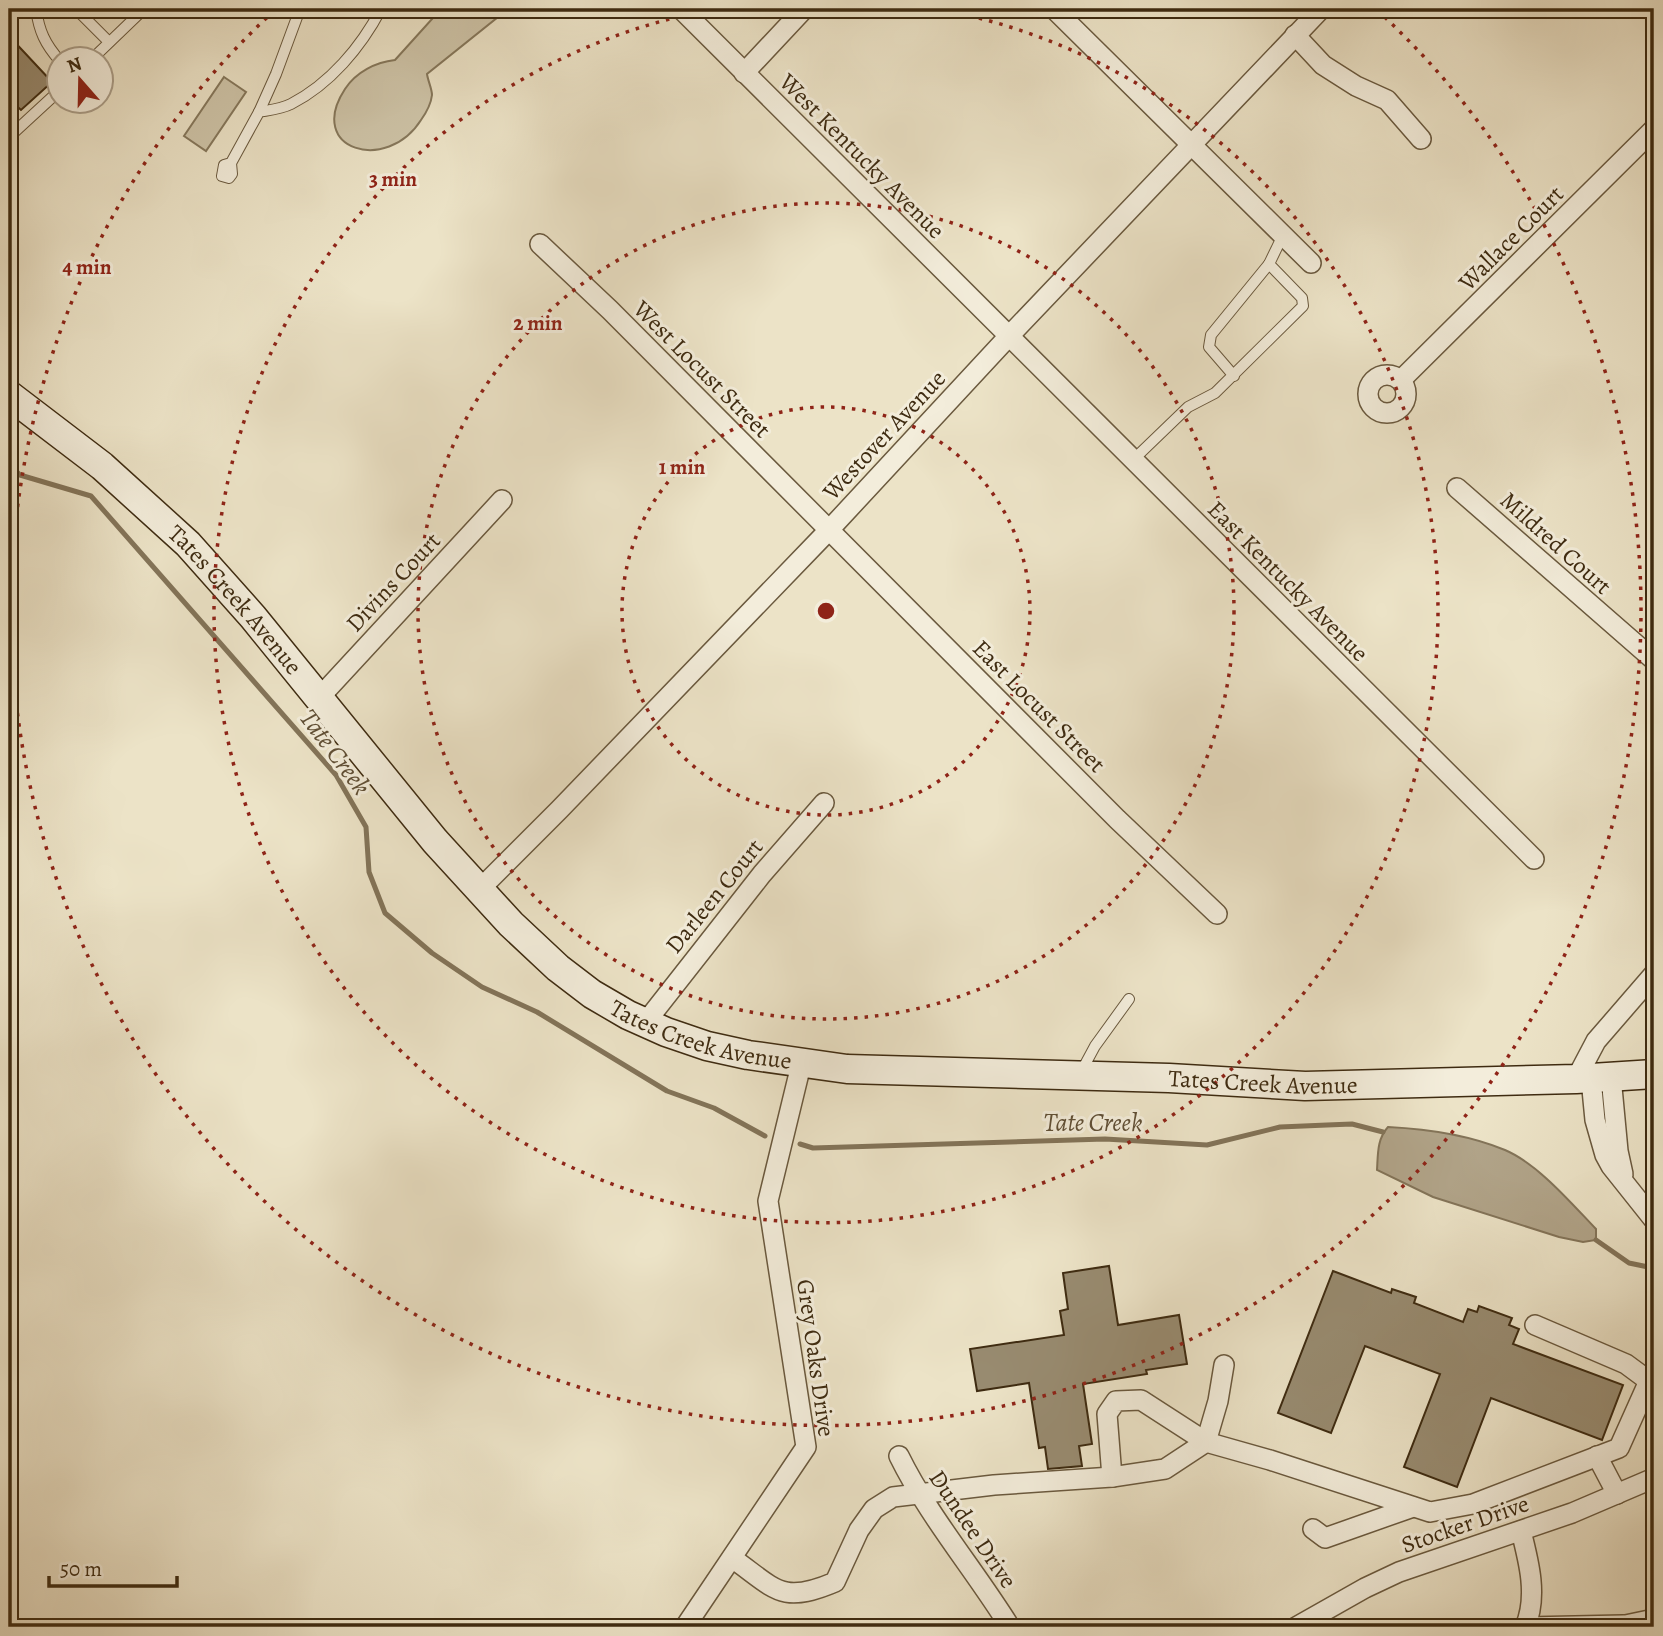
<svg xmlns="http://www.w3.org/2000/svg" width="1663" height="1636" font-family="Alegreya,serif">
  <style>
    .green { fill: #cec4a8; stroke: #86785c; stroke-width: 2 }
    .water { fill: #b1a489; stroke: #837459; stroke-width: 2 }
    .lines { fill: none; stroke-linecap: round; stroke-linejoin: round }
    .stream { stroke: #837459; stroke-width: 5 }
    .building { fill: #988b70; stroke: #3e2b11; stroke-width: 2 }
    .lane-casing { stroke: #6a593e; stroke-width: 12 }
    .street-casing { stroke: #6a593e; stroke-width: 22 }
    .secondary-casing { stroke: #3e2b11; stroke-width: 31 }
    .lane { stroke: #f3eddb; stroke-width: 10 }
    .street { stroke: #f3eddb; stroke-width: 19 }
    .secondary { stroke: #f3eddb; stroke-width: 28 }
    .ring { fill: none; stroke: #8f2418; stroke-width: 3.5; stroke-dasharray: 3.5 7 }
    .labels { text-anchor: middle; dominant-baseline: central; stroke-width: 6; stroke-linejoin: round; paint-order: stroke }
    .street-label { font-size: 24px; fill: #3e2b11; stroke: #f3eddb }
    .water-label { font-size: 26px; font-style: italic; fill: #604f35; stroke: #f3eddb }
    .centre { fill: #8f2418; stroke: #f3eddb; stroke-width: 3.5 }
    .ring-label { font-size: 21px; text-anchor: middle; font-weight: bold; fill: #8f2418; stroke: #f3eddb; stroke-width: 6; stroke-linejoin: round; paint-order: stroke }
  </style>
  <rect width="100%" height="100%" fill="#ece3c7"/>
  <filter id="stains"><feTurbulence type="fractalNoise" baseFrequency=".00286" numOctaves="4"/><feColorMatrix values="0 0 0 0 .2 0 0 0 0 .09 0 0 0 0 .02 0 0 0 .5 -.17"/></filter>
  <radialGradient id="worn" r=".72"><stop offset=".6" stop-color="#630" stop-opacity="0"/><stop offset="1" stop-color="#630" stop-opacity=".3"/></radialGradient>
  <!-- green -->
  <g class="green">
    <path d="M441,9h67l-81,65c1,7 5,15 5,21 -1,9 -6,18 -11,25 -34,54 -116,30 -76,-31 11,-17 31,-27 50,-29z"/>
    <path d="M224,77l22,15 -40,59 -22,-15z"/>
  </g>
  <!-- water -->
  <path class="water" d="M1388,1127c40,2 81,8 117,23 33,14 66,53 91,79v11l-13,2 -24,-5 -126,-40 -56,-27c1,-16 0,-31 11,-43z"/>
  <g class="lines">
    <!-- stream -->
    <g class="stream">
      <path d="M9,464l11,11 71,21 245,279 30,52 3,45 16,41 47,40 50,34 55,25 130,79 47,17 51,28"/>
      <path d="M800,1144l13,4 292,-9 102,6 73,-18 47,-2 25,-1 31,8"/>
      <path d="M1596,1240l33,23 24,5"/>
    </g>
  </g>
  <!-- building -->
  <g class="building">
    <path d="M9,36l43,46 -31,28 -12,-11z"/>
    <path d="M1109,1266l9,59 61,-10 8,49 -41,6 1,4 -64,10 9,60 -13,2 3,20 -34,3 -3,-22 -6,1 -10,-65 -52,8 -7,-42 94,-14 -4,-24 8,-2 -5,-36z"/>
    <path d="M1333,1271l58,22 1,-4 24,8 -2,6 49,19 5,-13 9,3 2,-6 33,12 -3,7 10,4 -6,15 110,41 -21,55 -111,-42 -34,89 -53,-20 36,-93 -75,-28 -34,87 -53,-20z"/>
  </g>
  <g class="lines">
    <!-- lane casing -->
    <g class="lane-casing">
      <g id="lane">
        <path d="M36,9c3,22 9,35 24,52"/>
        <path d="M76,9l33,33"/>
        <path d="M1515,9l3,4"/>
        <path d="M91,60l53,-51"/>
        <path d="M259,112l17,-38 24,-65"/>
        <path d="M9,137l51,-47"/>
        <path d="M231,163l-7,2 -2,11 7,2 3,-4 -1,-11 28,-51c11,-2 22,-3 32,-8 39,-20 70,-57 90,-95"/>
        <path d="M1234,376l-25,-29 2,-12 58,-71"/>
        <path d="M1133,460l55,-53 27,-14 88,-87 -1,-8 -33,-34 14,-29"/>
        <path d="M1081,1072l14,-26 34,-47"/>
      </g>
    </g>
    <!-- street casing -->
    <g class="street-casing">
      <g id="street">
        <path d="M681,9l853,850"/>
        <path d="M1054,9l257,254"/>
        <path d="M1295,35l28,30 33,21 31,14 34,39"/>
        <path d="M744,73l60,-64"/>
        <path d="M540,244l70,66 507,509 100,95"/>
        <circle cx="1387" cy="394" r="19"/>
        <path d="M1401,380l253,-251"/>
        <path d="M1457,488l197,172"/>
        <path d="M319,698l183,-198"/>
        <path d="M479,890l80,-80 270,-280 180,-194 312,-327"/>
        <path d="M645,1023l117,-149 62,-71"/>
        <path d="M1611,1077l7,74 5,23"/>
        <path d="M1576,1079l20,-38 58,-67"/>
        <path d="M1591,1079l4,41 10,35 6,11 43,54"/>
        <path d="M899,1456c30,61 75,113 111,171"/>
        <path d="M1597,1456l20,38"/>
        <path d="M1112,1477l-5,-63 9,-13 25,-1 65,42 64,18 160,52 43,-8 146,-56 30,-67 -23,-17 -91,-39"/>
        <path d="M1313,1529l12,9 88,-31"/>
        <path d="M1521,1531c8,31 17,66 4,96"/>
        <path d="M732,1558c44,31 49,47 103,24l24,-52 15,-21 19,-12 101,-12 118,-8 53,-8 41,-27 12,-41 6,-36"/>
        <path d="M685,1627l121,-180 -38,-246 33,-136"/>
        <path d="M1296,1627l69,-39 34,-16 173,-59 82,-35"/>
        <path d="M1526,1627l97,-2"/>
        <path d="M1616,1627l38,-8"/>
      </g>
    </g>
    <!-- secondary casing -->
    <g class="secondary-casing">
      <g id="secondary">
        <path id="s1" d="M9,395l93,71 86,78 65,73 182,224 76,83 47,44 34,26 36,21 38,17 41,14 41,9 99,14 322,9 136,8 271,-7 78,-5"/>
      </g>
    </g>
    <!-- lane -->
    <use href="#lane" class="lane"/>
    <!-- street -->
    <use href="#street" class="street"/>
    <!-- secondary -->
    <use href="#secondary" class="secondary"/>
  </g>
  <!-- distance rings -->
  <g class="ring">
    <circle cx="826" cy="611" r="204"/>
    <circle cx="826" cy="611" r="408"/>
    <path d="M938 9A612 612 0 1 1 714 9"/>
    <path d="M1377 10A815 815 0 1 1 275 10"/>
  </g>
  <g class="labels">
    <!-- street labels -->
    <g class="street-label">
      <text transform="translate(862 156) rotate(45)">West Kentucky Avenue</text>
      <text transform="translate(1511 238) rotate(-45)">Wallace Court</text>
      <text transform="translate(702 369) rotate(45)">West Locust Street</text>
      <text transform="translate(884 435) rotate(-47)">Westover Avenue</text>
      <text transform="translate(1556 543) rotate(42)">Mildred Court</text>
      <text transform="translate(1288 581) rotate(45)">East Kentucky Avenue</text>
      <text transform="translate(393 582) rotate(-47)">Divins Court</text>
      <text stroke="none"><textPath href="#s1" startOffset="306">Tates Creek Avenue</textPath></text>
      <text transform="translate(1039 706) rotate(45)">East Locust Street</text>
      <text transform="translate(714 896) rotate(-51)">Darleen Court</text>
      <text stroke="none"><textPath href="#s1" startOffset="957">Tates Creek Avenue</textPath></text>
      <text stroke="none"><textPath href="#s1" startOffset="1524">Tates Creek Avenue</textPath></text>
      <text transform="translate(816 1358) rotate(82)">Grey Oaks Drive</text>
      <text transform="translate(1465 1524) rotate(-19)">Stocker Drive</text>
      <text transform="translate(973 1529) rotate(56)">Dundee Drive</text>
    </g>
    <!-- water labels -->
    <g class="water-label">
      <text transform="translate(335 752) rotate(53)">Tate Creek</text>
      <text x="1093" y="1122">Tate Creek</text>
    </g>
  </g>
  <circle cx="826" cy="611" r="10" class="centre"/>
  <g class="ring-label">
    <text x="393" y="186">3 min</text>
    <text x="87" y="274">4 min</text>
    <text x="538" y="330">2 min</text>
    <text x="682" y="474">1 min</text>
  </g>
  <!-- margin -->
  <rect width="1663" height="1636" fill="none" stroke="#ece3c7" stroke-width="35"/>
  <rect x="10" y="10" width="1642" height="1615" fill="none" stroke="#3e2b11" stroke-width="3.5"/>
  <rect x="18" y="18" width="1628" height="1601" fill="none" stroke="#3e2b11" stroke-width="2"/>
  <!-- north arrow -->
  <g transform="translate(80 80) rotate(340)"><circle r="33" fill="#f3eddb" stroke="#ab9f8a" stroke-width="2"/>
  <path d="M0-5L12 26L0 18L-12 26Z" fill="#8f2418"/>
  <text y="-10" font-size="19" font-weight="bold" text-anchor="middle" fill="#3e2b11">N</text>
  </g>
  <!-- scale -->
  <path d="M49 1576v10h128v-10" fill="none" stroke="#3e2b11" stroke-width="3.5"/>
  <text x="60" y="1576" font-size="21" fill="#3e2b11" stroke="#f3eddb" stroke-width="5" paint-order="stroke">50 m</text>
  <rect width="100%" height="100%" filter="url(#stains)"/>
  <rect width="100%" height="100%" fill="url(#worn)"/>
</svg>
